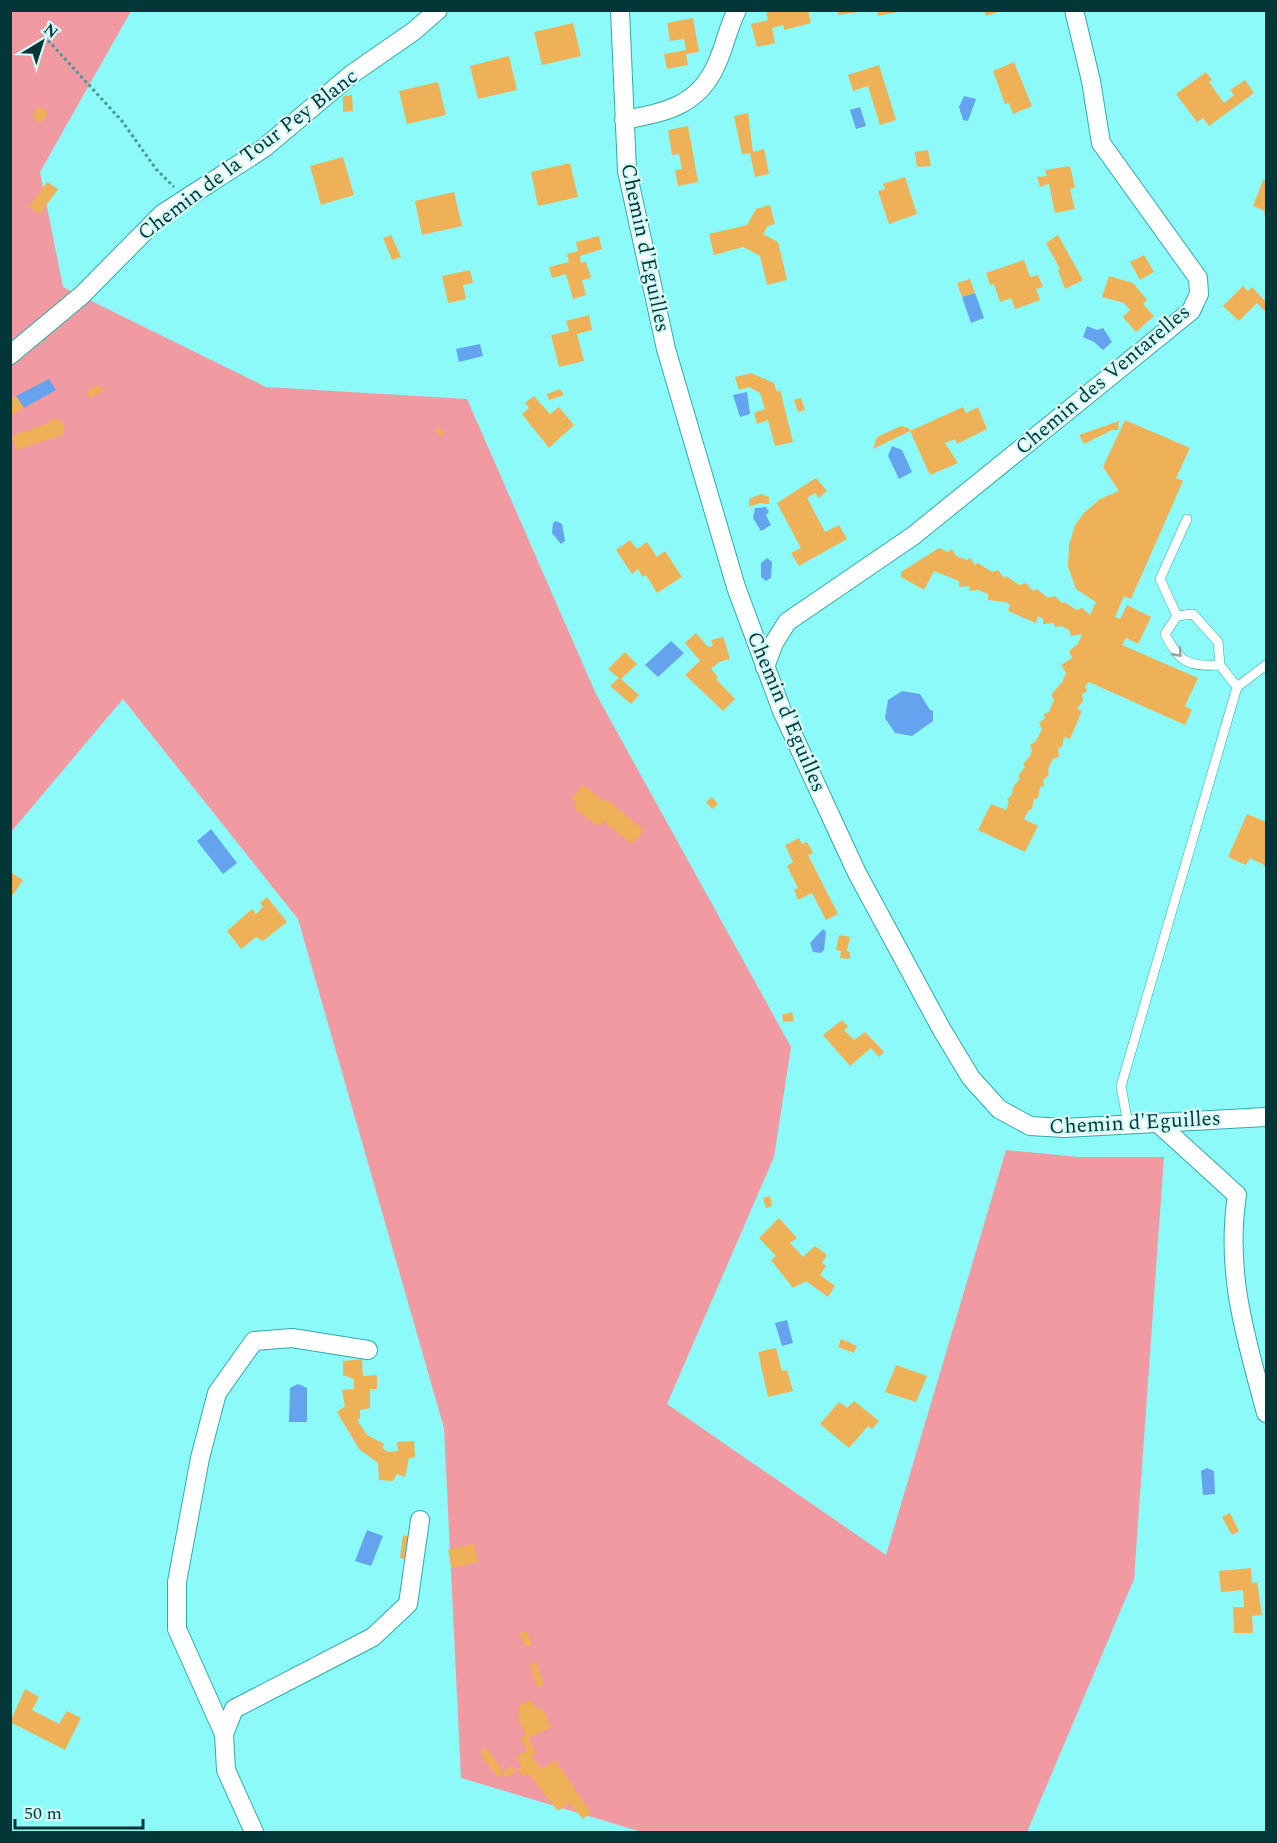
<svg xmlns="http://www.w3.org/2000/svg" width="1277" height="1843" font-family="Spectral,serif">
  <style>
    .green { fill: #f29aa2 }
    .water { fill: #65a3ee }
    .building { fill: #efb158 }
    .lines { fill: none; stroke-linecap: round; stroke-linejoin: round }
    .lane-casing { stroke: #33a9a8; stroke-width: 10 }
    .street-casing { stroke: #33a9a8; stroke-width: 20 }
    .path { stroke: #489998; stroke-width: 3; stroke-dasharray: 3 3; stroke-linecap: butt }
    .lane { stroke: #fff; stroke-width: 9 }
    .street { stroke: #fff; stroke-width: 18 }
    .oneway { stroke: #8ea5a5 }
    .labels { text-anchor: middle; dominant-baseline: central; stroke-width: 4.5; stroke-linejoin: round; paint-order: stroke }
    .street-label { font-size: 21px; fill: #033737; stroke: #d3fbf9 }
  </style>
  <rect width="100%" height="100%" fill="#8cfaf8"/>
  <!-- green -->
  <path class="green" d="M11,11h120l-91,161 23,115 203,100 201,12 129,295 195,353 -17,110 -107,247 219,151 120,-405 73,7h85l-30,422 -107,253h-385l-181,-54 -17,-350 -146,-509 -175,-220 -112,133z"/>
  <!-- water -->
  <g class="water">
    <path d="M964,96l12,3 -8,22 -5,-1 -4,-13z"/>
    <path d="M860,107l6,19 -10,3 -6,-19z"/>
    <path d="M975,293l9,25 -13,5 -9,-26z"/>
    <path d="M1087,326l10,4 6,-2 9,14 -9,8 -9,-8 -11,-5z"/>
    <path d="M480,344l3,12 -24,6 -3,-13z"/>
    <path d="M49,379l7,11 -32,18 -8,-12z"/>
    <path d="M747,392l3,22 -10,3 -7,-22z"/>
    <path d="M892,446l10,4 10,22 -13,7 -11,-23z"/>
    <path d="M766,507l3,5 -3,3 5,10 -10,6 -8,-13 2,-10z"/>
    <path d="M556,521l6,3 3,17 -4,3 -9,-11 1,-10z"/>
    <path d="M767,558l5,4 -1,16 -5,3 -5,-4v-14z"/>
    <path d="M671,641l13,12 -26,24 -13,-12z"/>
    <path d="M902,691l18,3 10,16 3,1v10l-21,15 -17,-3 -10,-15 3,-18z"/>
    <path d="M211,829l26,34 -14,11 -26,-33z"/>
    <path d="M823,929l3,3 -2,18 -3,3 -8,-1 -3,-9z"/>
    <path d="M787,1320l6,23 -11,3 -7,-23z"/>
    <path d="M298,1384l9,4v34h-18l1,-34z"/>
    <path d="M1207,1468l7,3 1,23 -12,1 -2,-24z"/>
    <path d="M367,1530l16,6 -12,30 -16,-5z"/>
  </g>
  <!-- building -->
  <g class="building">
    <path d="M778,10h30l3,13 -27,7 -1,-5 -11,3 3,15 -18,4 -6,-23 17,-4 -2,-7z"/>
    <path d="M837,10h21v2l-20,3z"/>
    <path d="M877,10h21v2l-20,4z"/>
    <path d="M984,10h17v1l-15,5z"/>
    <path d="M693,18l6,34 -13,2 2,11 -21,4 -3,-15 22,-4 -2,-11 -14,2 -3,-18z"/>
    <path d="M573,23l8,33 -39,9 -8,-33z"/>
    <path d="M509,56l8,34 -39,9 -8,-33z"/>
    <path d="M1014,62l18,44 -19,8 -4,-11 -4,1 -12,-33z"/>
    <path d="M879,65l17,55 -16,5 -12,-39 -15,5 -5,-16z"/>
    <path d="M1206,72l6,8 -3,2 15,21 10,-8 -4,-5 15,-10 9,13 -45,33 -6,-8 -6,4 -21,-28z"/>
    <path d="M438,82l8,33 -39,9 -8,-33z"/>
    <path d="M352,95l1,16 -10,1v-16z"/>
    <path d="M39,106l9,7 -7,10 -9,-6z"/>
    <path d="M748,113l5,39 11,-3 5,25 -14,3 -5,-24 -8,1 -8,-38z"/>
    <path d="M688,126l10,56 -20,4 -3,-16 7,-1 -3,-15 -7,1 -4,-25z"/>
    <path d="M928,150l3,16 -14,1 -2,-15z"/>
    <path d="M343,157l11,38 -33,10 -11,-39z"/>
    <path d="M570,163l8,34 -40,9 -7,-34z"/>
    <path d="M1070,166l5,22 -5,1 5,20 -20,4 -6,-29 -9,3 -3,-10 10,-1 -2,-6z"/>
    <path d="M905,177l12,37 -28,10 -11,-33 7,-2 -2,-5z"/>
    <path d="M1263,180l3,1v35l-2,-1 1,-4 -12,-5z"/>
    <path d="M47,182l11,7 -18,25 -11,-7z"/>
    <path d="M454,192l8,34 -40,9 -7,-34z"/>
    <path d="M770,205l5,19 -7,2 -5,8 15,8 9,38 -20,5 -7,-29 -17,-9 -29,8 -5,-21 38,-9 9,-16z"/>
    <path d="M391,235l10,22 -9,3 -9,-22z"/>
    <path d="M1058,235l25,45 -18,9 -7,-19 2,-1 -14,-26z"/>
    <path d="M599,236l3,13 -22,7 1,7 5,-1 5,16 -9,2 4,15 -13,4 -7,-25 -14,4 -3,-11 20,-5 -2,-8 11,-3 -2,-9z"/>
    <path d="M1144,255l10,17 -14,8 -10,-18z"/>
    <path d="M1024,260l6,17 8,-2 5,12 -7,2 4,11 -25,9 -4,-11 -11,4 -6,-18 -4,1 -4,-12z"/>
    <path d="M470,270l3,13 -10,2 3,14 -18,4 -6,-27z"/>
    <path d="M1109,276l24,7 14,17 -4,4 11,12 -18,16 -13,-15 7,-7 -6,-7 -22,-6z"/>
    <path d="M970,279l5,14 -13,4 -5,-14z"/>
    <path d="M1243,286l5,5 4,-4 14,15v10l-9,-9 -18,18 -16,-15z"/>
    <path d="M589,315l3,15 -15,4 7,27 -25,6 -8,-32 18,-4 -3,-10z"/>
    <path d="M751,373l23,10 3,9 3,-2 13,52 -18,4 -7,-26 -11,4 -3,-11 11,-4 -5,-16 -11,-6 -10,3 -4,-13z"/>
    <path d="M100,385l3,7 -13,6 -3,-7z"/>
    <path d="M560,389l4,6 -15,5 -2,-6z"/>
    <path d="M16,396l8,12 -14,8v-16z"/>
    <path d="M534,396l16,18 9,-7 15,18 -25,23 -27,-34 7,-6 -4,-5z"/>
    <path d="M801,398l4,12 -7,2 -4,-12z"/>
    <path d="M963,407l3,6 12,-6 9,22 -30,15 -2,-5 -10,4 13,20 -28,12 -20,-44z"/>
    <path d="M52,419h5l6,4 2,6 -3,6 -46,15 -4,-14 37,-13z"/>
    <path d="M1125,420l65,28 -14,30 7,3 -40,91 -12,27 -7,-3 -9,21 5,2 7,-14 24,12 -13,27 -12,-6 -4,7 76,33 -13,28 7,4 -7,15 -96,-43 -4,4 2,5 -5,3 1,7 -6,8 5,2 -12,28 -6,-2 -2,10 -4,1 1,9 -6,2 -5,10 1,6 -6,5 1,6 -4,1 -2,11 -4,1 -2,10 -3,1 -5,9 14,7 -13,26 -47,-22 13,-26 15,6 3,-8 -2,-3 5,-4 1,-8 7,-8 -2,-3 7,-9 -2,-3 7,-8 2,-6 -2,-5 6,-4 6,-12 -3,-6 6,-5 -1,-4 5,-2 5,-12 -3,-5 11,-13 4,-9 -5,-8 11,-7 -3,-7 9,-7 4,-10 -11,2 -2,-6 -8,-4 -6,1 -1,-4 -11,1v-5l-5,-3 -2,7 -28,-12 2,-6 -4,-3 -18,-2v-6l-10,-4 -8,1 -1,-5 -10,1v-6l-25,-10 -10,19 -23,-13v-5l38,-24 9,4 4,-3 4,7 11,4 3,-2 5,7 3,-2 14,9 6,-2 6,8 2,-2 13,9 7,-2 7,8 4,-2 11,9 7,-2 7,7 2,-1 13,8 5,-2 8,7 6,-13 -20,-13 -8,-22 1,-22 6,-20 9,-12 16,-14 19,-8 -16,-24z"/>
    <path d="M1119,421l-1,9h-6l-28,14 -5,-9z"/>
    <path d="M901,426l8,2 1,3 -37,18 4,-12z"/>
    <path d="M439,427l5,6 -3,3 -6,-5z"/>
    <path d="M816,478l11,13 -8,7 -4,-5 -8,5 18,34 14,-7 8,14 -48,27 -8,-13 10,-5 -24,-45z"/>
    <path d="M761,494l8,3v7l-9,-1 -11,4v-8z"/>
    <path d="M630,540l7,9 10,-7 10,15 8,-6 17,26 -25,16 -11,-18 -3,2 -5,-8 -6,5 -16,-24z"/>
    <path d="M696,633l12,14 5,-1 -2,-6 12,-3 2,5 5,17 -11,3 -8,7 7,8 -2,2 19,20 -12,12 -38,-36 15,-14 -15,-18z"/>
    <path d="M625,652l12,12 -16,15 18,16 -8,9 -21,-18 9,-8 -11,-9z"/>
    <path d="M583,785l22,17 2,-2 37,30 -12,14 -29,-23 -5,5 -25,-19 4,-3 -6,-5z"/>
    <path d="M712,797l6,7 -6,5 -6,-7z"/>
    <path d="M1247,814l19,8v44l-16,-8 -4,7 -18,-8z"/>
    <path d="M799,838l3,6 5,-2 6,11 -5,2 30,59 -12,6 -14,-27 -14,7 -4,-10 4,-2 -11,-22 6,-4 -8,-17z"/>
    <path d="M10,872l13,8 -10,15 -3,-1z"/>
    <path d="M267,897l20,25 -24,19 -7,-4 -15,12 -14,-18 25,-22 4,5 7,-7 -3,-4z"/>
    <path d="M839,935l11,2 -3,14 3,1v7l-10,-1 1,-7 -5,-1z"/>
    <path d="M792,1012l2,9 -11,1 -1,-7z"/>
    <path d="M842,1020l6,7 -4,3 10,10 11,-8 19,20 -5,5 -8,-9 -21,18 -27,-31z"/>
    <path d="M770,1196l2,10 -6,2 -3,-10z"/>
    <path d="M779,1218l18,20 -7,5 13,14 12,-11 12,9 -5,8 4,3 -6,9 15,11 -7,11 -22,-16 -13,7 -22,-28 5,-4 -17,-18z"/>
    <path d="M841,1339l16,7 -3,7 -16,-6z"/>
    <path d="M776,1348l6,23 5,-1 6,21 -25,6 -10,-45z"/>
    <path d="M362,1359l1,17 14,-1v14h-7v19l-10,2v9l-3,1 10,15 17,9 -2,4 6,4 10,-1 -1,-9 17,-1 1,16 -6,1 -4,19 -8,-3 -4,7 -14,-1 -1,-17 -19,-14 -22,-37 8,-6 -3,-16 12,-1v-10l-11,-4v-14z"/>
    <path d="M896,1365l31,11 -11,26 -31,-10z"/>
    <path d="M854,1401l25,20 -7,8 -4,-3 -19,22 -29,-24 19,-22 8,6z"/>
    <path d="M1230,1513l9,18 -7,4 -10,-18z"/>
    <path d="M403,1535l12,3 -4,23 -11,-3z"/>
    <path d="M474,1544l4,18 -26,6 -4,-18z"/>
    <path d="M1251,1568l1,15 5,-1 5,33 -10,1 1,17h-19l-1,-26h11l-1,-17 -22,2 -2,-21z"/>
    <path d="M527,1631l5,14 -7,1 -5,-13z"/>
    <path d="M536,1662l8,23 -7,2 -7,-23z"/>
    <path d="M25,1689l14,8 -7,13 27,14 8,-13 14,7 -16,32 -55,-28z"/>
    <path d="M530,1700l4,6 10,5 7,16 -23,11 8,15 -4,3 10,13 13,-9 36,53 -8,6 -14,-16 -11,8 -30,-38 -4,4 -6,-7 4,-4 -6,-8 11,-9 -7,-10 6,-5 -9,-18 3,-2 -3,-7z"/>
    <path d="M486,1748l18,25 -6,4 -16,-20 -1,-7z"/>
    <path d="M511,1766l5,5 -9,7 -3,-5z"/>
  </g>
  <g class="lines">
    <!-- lane casing -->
    <g class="lane-casing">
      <g id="lane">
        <path d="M1177,616l-17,-37 27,-60"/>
        <path d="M1220,665c-33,2 -40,-3 -55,-31l12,-18 16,-2 25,28 2,23 17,22"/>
        <path d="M1128,1124l-7,-38 116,-399 29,-22"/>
      </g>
    </g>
    <!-- street casing -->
    <g class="street-casing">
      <g id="street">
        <path d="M620,10l7,161 39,178 70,238 46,124 75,162 85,157 29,48 28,31 31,17 34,2 202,-11"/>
        <path d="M624,120c42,-8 75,-14 93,-57 8,-17 11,-36 20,-53"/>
        <path d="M10,355l72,-60 80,-81 102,-66 88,-74 62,-43 24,-21"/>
        <path d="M765,667l9,-24 13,-21 126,-86 278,-225 8,-17 -1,-16 -97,-135 -10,-62 -17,-71"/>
        <path d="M1158,1123l79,72c-12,79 9,143 29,218"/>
        <path d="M224,1734l10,-25 139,-72 35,-33 12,-84"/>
        <path d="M254,1832l-28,-62 -2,-36 -47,-105v-47l23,-124 17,-65 37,-52 38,-3 76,12"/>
      </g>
    </g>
    <!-- path -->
    <path class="path" d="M44,36l78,85 34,48 18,18"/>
    <!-- lane -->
    <use href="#lane" class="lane"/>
    <!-- street -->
    <use href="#street" class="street"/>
  </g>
  <!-- one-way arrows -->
  <defs><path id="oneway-chevron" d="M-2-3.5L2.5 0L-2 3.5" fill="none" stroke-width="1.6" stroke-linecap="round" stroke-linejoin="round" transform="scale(1.5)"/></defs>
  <use class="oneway" href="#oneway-chevron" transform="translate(1178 653) rotate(48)"/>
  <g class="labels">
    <!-- street labels -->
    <g class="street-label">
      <text transform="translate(248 155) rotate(-37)">Chemin de la Tour Pey Blanc</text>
      <text transform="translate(645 248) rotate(78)">Chemin d'Eguilles</text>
      <text transform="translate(1103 380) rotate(-40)">Chemin des Ventarelles</text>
      <text transform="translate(786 712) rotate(67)">Chemin d'Eguilles</text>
      <text transform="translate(1135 1123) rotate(-3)">Chemin d'Eguilles</text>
    </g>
  </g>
  <!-- border -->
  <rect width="1277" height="1843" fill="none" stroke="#033737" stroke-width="24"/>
  <!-- north arrow -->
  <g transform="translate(42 42) rotate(38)" stroke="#d3fbf9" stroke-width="4.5" paint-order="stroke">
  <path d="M0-4.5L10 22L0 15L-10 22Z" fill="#033737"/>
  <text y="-9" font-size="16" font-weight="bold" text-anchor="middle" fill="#033737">N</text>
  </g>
  <!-- scale -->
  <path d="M15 1819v9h128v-9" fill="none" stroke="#033737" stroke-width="3"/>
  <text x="24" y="1819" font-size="18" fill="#033737" stroke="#d3fbf9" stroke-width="4.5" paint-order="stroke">50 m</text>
</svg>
